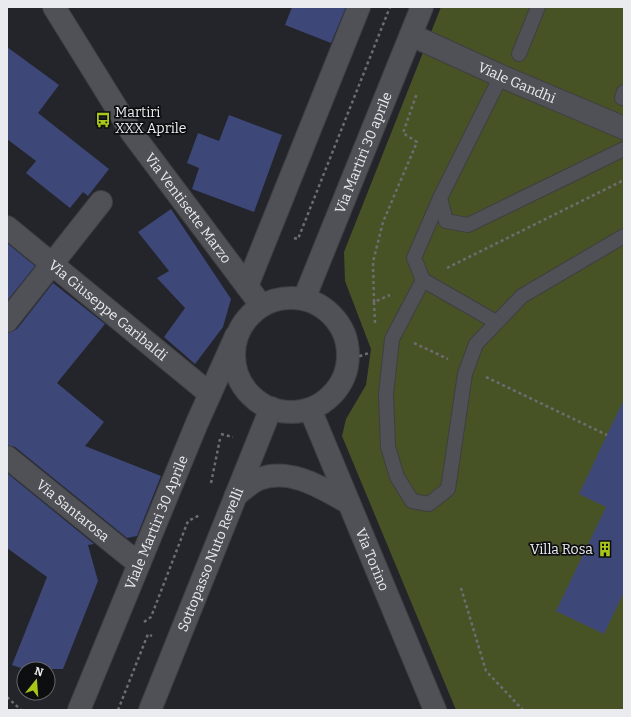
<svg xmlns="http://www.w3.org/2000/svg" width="631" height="717" font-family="Bitter,serif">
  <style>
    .green { fill: #485325 }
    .building { fill: #3d4778 }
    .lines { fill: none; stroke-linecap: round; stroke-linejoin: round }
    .service-casing { stroke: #3e3f42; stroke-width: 16 }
    .minor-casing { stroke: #3e3f42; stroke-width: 24 }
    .tertiary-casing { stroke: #3e3f42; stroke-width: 24 }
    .path { stroke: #6b6d71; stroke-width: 2.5; stroke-dasharray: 3 3; stroke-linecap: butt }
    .service { stroke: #505157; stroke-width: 14 }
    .minor { stroke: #505157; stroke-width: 22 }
    .tertiary { stroke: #505157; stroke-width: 22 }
    .labels { text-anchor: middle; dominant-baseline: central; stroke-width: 3.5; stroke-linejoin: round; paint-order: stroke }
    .street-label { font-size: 14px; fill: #eaebee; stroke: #0d0e10 }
    .poi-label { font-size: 14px; fill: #eaebee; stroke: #0d0e10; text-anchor: start }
  </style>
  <rect width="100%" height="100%" fill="#23252a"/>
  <!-- green -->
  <path class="green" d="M441,7h183v703h-168l-114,-274 4,-17 20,-34 5,-36 -26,-68 -1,-29z"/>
  <!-- building -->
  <g class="building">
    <path d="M292,7h54l-15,36 -46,-18z"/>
    <path d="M7,47l52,38 -21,28 71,56 -21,27 -5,-4 -13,16 -44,-35 10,-12 -29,-22z"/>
    <path d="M229,115l53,20 -28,77 -62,-23 7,-21 -12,-5 11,-30 21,8z"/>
    <path d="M171,209l60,90 -8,28 -28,37 -31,-27 21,-29 -28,-30 12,-7 -31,-39z"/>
    <path d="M7,243l28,23 -28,35z"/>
    <path d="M53,283l52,41 -48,59 47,39 -19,24 76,30 -24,60 -10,2 -112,-91 -8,-2v-112l10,-4z"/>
    <path d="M624,399v193l-20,42 -48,-23 50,-104 -27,-13z"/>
    <path d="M7,473l87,71 -6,1 10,36 -35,88h-39l-12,-4 35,-88 -40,-29z"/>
  </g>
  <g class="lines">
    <!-- service casing -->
    <g class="service-casing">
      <g id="service">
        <path d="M519,54l19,-47"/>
        <path d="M622,98l2,-6"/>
        <path d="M440,198l6,23 22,4 156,-76"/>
        <path d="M423,280l-31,59 -6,55 2,53 9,30 15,24 17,3 19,-15 17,-115 11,-30 46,-48 102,-60"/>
        <path d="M496,322l-73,-42 -9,-22 26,-60 61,-122"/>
      </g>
    </g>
    <!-- minor casing -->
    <g class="minor-casing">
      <g id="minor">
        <path id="s1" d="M54,7l78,126 129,172"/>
        <path id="s2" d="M411,35l90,41 123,52"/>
        <path id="s3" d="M7,227l203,167"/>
        <path d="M247,286l112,-279"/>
        <path d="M7,321l94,-119"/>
        <path id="s4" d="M7,457l132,107"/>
        <path id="s5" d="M79,710l118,-287 39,-87"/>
      </g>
    </g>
    <!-- tertiary casing -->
    <g class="tertiary-casing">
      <g id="tertiary">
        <circle cx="291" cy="355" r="57"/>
        <path id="s6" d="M304,299l118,-292"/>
        <path id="s7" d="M310,409l125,301"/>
        <path d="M236,495c7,-5 15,-13 23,-16 31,-12 63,9 90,24"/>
        <path id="s8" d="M150,710l121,-302"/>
      </g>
    </g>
    <!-- path -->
    <g class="path">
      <path d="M294,238l4,1 92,-232"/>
      <path d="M447,268l177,-88"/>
      <path d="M374,302l-1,-40 10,-40 34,-80 -14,-9 14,-40"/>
      <path d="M375,323l-1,-21 16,-7"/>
      <path d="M414,343l34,16"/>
      <path d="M348,360l21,-7"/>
      <path d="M486,377l121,58"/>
      <path d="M221,434l12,3"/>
      <path d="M211,483l9,-44"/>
      <path d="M461,588l25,83 37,39"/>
      <path d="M144,622l7,-5 37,-96 12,-6"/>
      <path d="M7,697l14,13"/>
      <path d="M118,710l30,-76 4,2"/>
    </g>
    <!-- service -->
    <use href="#service" class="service"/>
    <!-- minor -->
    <use href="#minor" class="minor"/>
    <!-- tertiary -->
    <use href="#tertiary" class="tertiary"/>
  </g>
  <!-- icons -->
  <defs>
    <g id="bus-bare" transform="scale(1.2)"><path d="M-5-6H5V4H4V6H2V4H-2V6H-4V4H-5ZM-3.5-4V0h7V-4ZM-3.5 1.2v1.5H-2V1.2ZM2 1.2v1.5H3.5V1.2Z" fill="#a9c719" stroke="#0d0e10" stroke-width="2.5" paint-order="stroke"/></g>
    <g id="building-bare" transform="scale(1.2)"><path d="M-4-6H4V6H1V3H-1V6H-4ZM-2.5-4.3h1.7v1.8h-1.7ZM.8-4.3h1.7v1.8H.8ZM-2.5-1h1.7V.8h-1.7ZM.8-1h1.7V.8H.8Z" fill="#a9c719" stroke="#0d0e10" stroke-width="2.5" paint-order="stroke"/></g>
  </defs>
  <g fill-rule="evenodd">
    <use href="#bus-bare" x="103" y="120"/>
    <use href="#building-bare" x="605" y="549"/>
  </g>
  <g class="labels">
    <!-- street labels -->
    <g class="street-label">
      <text stroke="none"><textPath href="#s2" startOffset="116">Viale Gandhi</textPath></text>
      <text stroke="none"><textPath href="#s6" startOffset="158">Via Martiri 30 aprile</textPath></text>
      <text stroke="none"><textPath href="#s1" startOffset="242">Via Ventisette Marzo</textPath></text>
      <text stroke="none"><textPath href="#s3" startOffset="131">Via Giuseppe Garibaldi</textPath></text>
      <text stroke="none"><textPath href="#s4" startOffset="85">Via Santarosa</textPath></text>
      <text stroke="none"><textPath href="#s5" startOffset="203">Viale Martiri 30 Aprile</textPath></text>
      <text stroke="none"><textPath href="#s8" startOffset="162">Sottopasso Nuto Revelli</textPath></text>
      <text stroke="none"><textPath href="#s7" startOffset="163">Via Torino</textPath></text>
    </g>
    <!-- poi labels -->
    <g class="poi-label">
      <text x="115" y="112">Martiri<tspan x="115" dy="16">XXX Aprile</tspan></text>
      <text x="593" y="549" text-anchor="end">Villa Rosa</text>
    </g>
  </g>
  <!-- border -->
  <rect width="631" height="717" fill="none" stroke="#eaebee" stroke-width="16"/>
  <!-- north arrow -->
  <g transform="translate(36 681) rotate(17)"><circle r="19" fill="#0d0e10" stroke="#656669"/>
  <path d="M0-3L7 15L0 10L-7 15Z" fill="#a9c719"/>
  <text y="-6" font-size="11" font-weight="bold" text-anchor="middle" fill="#eaebee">N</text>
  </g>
</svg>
